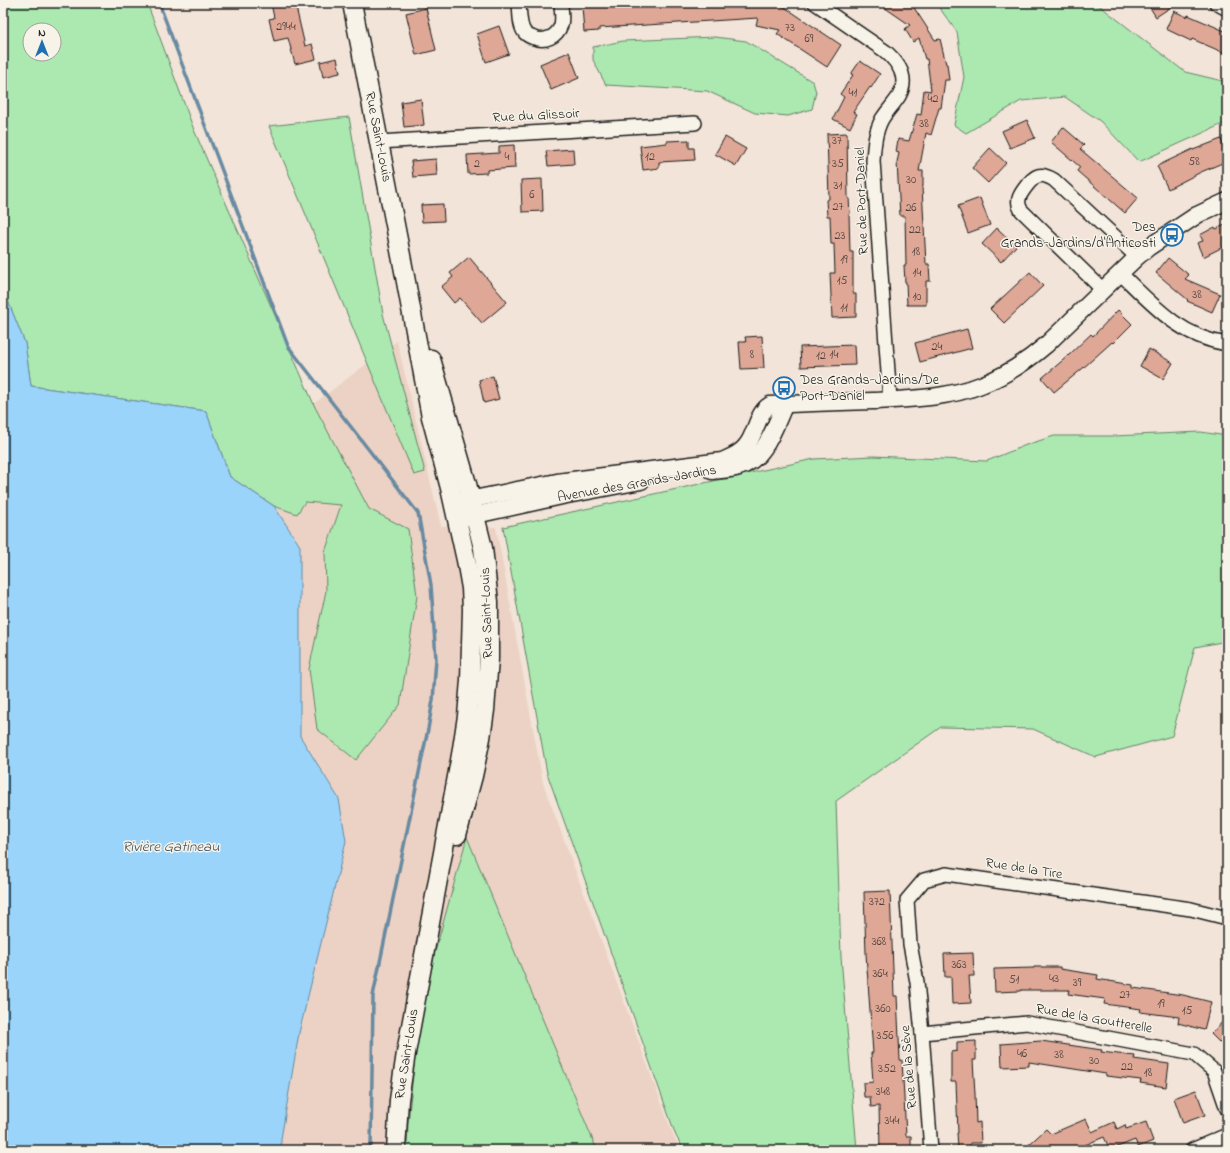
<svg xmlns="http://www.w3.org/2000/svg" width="1230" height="1153" font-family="'Indie Flower',sans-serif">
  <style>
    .built { fill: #ecd2c4 }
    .green { fill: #abe9b1; stroke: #648266; fill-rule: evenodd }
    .water { fill: #9ad4fa; stroke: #688aa1 }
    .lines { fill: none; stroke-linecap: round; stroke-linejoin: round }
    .stream { stroke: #688aa1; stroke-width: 3.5 }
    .building { fill: #dea796; stroke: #1c1c1c }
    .minor-casing { stroke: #1c1c1c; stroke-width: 16 }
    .tertiary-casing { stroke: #1c1c1c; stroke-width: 19 }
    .secondary-casing { stroke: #1c1c1c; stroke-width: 21 }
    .minor { stroke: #f7f3e8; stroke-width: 13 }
    .tertiary { stroke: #f7f3e8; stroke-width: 16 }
    .secondary { stroke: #f7f3e8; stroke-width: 18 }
    .labels { text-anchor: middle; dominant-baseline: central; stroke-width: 3; stroke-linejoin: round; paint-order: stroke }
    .number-label { font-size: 12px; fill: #4c3f3a }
    .street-label { font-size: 14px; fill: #1c1c1c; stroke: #f7f3e8 }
    .poi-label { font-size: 14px; fill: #1c1c1c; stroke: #f7f3e8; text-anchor: end }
    .water-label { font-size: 15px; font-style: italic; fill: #42535f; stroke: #f7f3e8 }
  </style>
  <rect width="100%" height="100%" fill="#f2e4d8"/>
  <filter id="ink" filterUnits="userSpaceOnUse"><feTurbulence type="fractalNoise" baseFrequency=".025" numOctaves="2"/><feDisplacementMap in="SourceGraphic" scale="8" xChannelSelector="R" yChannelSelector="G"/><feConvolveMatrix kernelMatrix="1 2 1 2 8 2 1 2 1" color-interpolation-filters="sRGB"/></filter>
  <g filter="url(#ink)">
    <!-- built -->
    <path class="built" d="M397,341l44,185 55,1 47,256 131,354 8,13h-679l219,-495 56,-157 34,-93z"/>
    <!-- green -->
    <g class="green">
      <path d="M3,3h144l47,127 121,277 54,102 39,20 9,67 -17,109 -44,55 -39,-31 -8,-60 17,-78 -1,-39 16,-47 -36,-3 -8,12 -23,-8 -44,-29 -24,-66 -175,-25 -6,-43 -22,-54zM30,30h24v24h-24z"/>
      <path d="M933,3h163l89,69 42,10v40l-88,40 -39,-41 -35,-24 -44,4 -55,32 -12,-8 10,-48 -7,-45 -19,-26z"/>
      <path d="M715,37l31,4 67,41 3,10 -4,17 -24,7 -33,-3 -48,-22 -101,-6 -13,-25v-13l30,-6z"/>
      <path d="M349,117l34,197 42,158 -11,3 -145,-349z"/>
      <path d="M1201,432l26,4v205l-32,6 -23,89 -76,21 -63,-28 -92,-2 -105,74 5,156 16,193h-173l-8,-14 -129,-363 -44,-246 311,-68 59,-3 114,5 39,-16 28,-9h60z"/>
      <path d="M467,837l130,313h-190l1,-27 9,-87 18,-84z"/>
    </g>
    <!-- water -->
    <path class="water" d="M3,289l22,54 6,43 175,25 24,66 44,29 26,40v190l39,63 7,42 -47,192 -18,106v11h-278z"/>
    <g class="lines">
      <!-- stream -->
      <path class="stream" d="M159,3l129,343 130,167 13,72 5,74 -3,41 -5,29 -55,267 -2,154"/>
    </g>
    <!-- building -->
    <g class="building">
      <path d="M271,3h24l10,43 7,-2 4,15 -21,5 -7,-26 -14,3 -5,-22 5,-1z"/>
      <path d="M611,3h164l5,1 61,41 -14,22 -50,-33 3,-4 -24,-5 2,-7 -159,10v3l-15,1 -2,-26 29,-2z"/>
      <path d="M878,3h33l24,37 5,-1 6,25h1l2,16h-4l-4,28h-2l-8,27 -5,-2 -7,38h4v16h-1l4,77h3l1,17h-4v24h-19l-1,-23h-1l-1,-17h2l-1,-49h-5l-3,-54 2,-9 -3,-1 2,-13 11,2 8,-27 4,1 3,-25 7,1 -4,-32h-2l-6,-21 -6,4 -8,-13 5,-4z"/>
      <path d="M1147,3h30l-21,14z"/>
      <path d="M426,8l10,42 -20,5 -10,-42z"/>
      <path d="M1174,11l13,6 1,-2 39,17v22l-35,-15 -1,2 -25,-12z"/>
      <path d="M499,26l10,28 -23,8 -9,-28z"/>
      <path d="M569,52l10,26 -28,12 -11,-26z"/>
      <path d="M337,58l3,15 -17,4 -3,-15z"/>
      <path d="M860,61l20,13 -9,14 -1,-1 -17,25 4,2 -7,14 -17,-9 11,-22 -4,-3 13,-19 -2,-1z"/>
      <path d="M421,99l3,26 -20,2 -3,-25z"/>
      <path d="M1027,120l8,18 -25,10 -8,-17z"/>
      <path d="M1063,127l21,18 -4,4 58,49 -13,15 -48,-42 3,-4 -29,-25z"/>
      <path d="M847,133l1,65h1l1,16h-1l1,38h3v42h3v23l-24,1 -2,-45h5l-1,-29h-3l-1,-28h-3l-1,-16 3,-1 -2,-65z"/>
      <path d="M725,137l21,12 -10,17 -21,-12z"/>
      <path d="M1221,139l2,7 4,-2v17l-26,11 -33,17 -11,-23 36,-17v1z"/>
      <path d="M689,140v8h5l1,12 -36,2v6l-16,2 -3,-24 27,-3v-2z"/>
      <path d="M514,145l1,23 -28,2v3l-19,1 -1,-19 32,-2v-7z"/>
      <path d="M990,148l16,15 -18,20 -16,-15z"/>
      <path d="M573,149l1,15 -26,2 -2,-15z"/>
      <path d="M436,159l1,16 -24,2 -2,-16z"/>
      <path d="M542,179l1,32 -21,1 -1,-32z"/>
      <path d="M980,198l10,27 -22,8 -10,-27z"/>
      <path d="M443,204l1,17 -22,1 -1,-17z"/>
      <path d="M1227,224v21l-24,12 -6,-14 6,-2 -3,-6 15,-8 1,2z"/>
      <path d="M997,228l19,18 -15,16 -19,-18z"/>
      <path d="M469,257l38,45 -25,21 -22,-25 -6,5 -13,-16 12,-10 -3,-4z"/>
      <path d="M1168,258l21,17 -4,4 35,15 -8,18 -25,-11 1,-1 -32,-27z"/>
      <path d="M1030,272l13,14 -39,37 -14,-14z"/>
      <path d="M1118,310l14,14 -19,19 -1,-1 -30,27 -28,23 -12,-14 27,-23 22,-21 2,2z"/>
      <path d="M967,329l5,19 -52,14 -5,-19z"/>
      <path d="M762,336l2,32 -23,1 -2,-27h7l-1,-5z"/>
      <path d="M854,345l1,20 -54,2 -1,-20z"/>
      <path d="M1149,349l24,14 -10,16 -23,-13z"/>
      <path d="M493,376l6,23 -15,4 -5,-23z"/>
      <path d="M890,891l4,105h3l3,64h2l4,76h5v14h-31l-1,-44 -8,1 -1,-10h-6l-1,-14 10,-1 -2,-29h2l-7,-99 -2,-62z"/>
      <path d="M973,953l1,23h-5l2,27 -19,1 -1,-27h-6l-1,-23z"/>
      <path d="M1034,967h26v2l38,6 -1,4 36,6v3l50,7 28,7 -7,28 -26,-7 1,-6 -39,-5 1,-3 -37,-5 1,-5 -37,-5 1,-4h-48v1l-26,1 -1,-23 40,-1z"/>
      <path d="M1227,1017v33l-16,-16z"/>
      <path d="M976,1041v19h-3l2,34 1,29 4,-1 1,21h-11v4l-12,1 -1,-15h1l-2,-51h-5v-30l6,-1v-9z"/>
      <path d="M1041,1041l61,9 -1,2 34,4 -1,3 35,5 -3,23 -26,-4 1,-3 -35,-4v-2l-77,-12v4l-27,1 -1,-23z"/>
      <path d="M1196,1090l9,25 -22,8 -9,-25z"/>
      <path d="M1086,1119l6,13 22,-10 3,7 8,-4 1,4 20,-7 7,19 -15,6 -3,-7 -25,10 -6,-13 -31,13h-50l23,-21 5,5z"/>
    </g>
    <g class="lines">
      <!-- minor casing -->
      <g class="minor-casing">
        <g id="minor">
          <path d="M519,3c1,10 0,23 6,30 2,2 6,4 9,5 11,4 23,-1 27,-13 2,-7 0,-15 0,-22"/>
          <path d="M815,3l70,48c14,12 24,27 14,45 -5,8 -12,15 -17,23 -7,13 -8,27 -9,42l17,239"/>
          <path d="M1216,3l11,6"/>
          <path d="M379,142l316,-19"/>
          <path d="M1120,273c32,31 60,64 107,71"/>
          <path d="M1103,290l-82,-80c-6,-10 0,-17 7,-26 3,-3 6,-7 10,-8 5,-2 11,1 16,4l83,77"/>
          <path d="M922,1033l105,-10 167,31 20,17 13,38"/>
          <path d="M931,1150l-9,-117 -5,-51 -7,-38 -3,-44 17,-20 22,-6 245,35 36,9"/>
          <path d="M1192,1150l35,-15"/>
        </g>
      </g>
      <!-- tertiary casing -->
      <g class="tertiary-casing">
        <g id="tertiary">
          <path d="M712,471c9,-1 18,-1 27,-4 27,-8 35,-40 46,-63"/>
          <path d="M459,502l98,-20 165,-21c9,-4 18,-7 24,-15 10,-11 11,-34 24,-41 35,-2 71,-3 106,-4 35,-2 72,-3 105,-16 24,-9 45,-23 65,-40l91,-88 12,-10 48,-32 30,-14"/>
          <path d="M462,518l100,-22 79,-15"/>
        </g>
      </g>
      <!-- secondary casing -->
      <g class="secondary-casing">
        <g id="secondary">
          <path d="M352,3l52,268 27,146 19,71 16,72 5,28 1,21 -2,71 -3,36 -6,39 -55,298 -7,47 -3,50"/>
          <path d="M431,359l36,125 16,64 6,54v57l-4,51 -4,28 -8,38 -16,59"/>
        </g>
      </g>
      <!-- minor -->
      <use href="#minor" class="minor"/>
      <!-- tertiary -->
      <use href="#tertiary" class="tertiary"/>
      <!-- secondary -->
      <use href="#secondary" class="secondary"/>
    </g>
  </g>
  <!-- icons -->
  <defs>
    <g id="bus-ring" transform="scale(1.15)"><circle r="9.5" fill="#f7f3e8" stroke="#1f6fb2" stroke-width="1.5"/><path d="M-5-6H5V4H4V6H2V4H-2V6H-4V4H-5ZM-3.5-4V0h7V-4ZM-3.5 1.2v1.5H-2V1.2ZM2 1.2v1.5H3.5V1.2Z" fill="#1f6fb2"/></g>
  </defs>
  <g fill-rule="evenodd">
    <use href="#bus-ring" x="1172" y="235"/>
    <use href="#bus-ring" x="784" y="388"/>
  </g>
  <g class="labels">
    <!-- number labels -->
    <g class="number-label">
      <text x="286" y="27">2944</text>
      <text x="790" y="28">73</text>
      <text x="809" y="39">69</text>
      <text x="853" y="93">41</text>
      <text x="933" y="99">42</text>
      <text x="924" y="124">38</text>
      <text x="837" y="141">37</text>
      <text x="507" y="157">4</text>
      <text x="650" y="157">12</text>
      <text x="1194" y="162">58</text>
      <text x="477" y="164">2</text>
      <text x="838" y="164">35</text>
      <text x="911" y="180">30</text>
      <text x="838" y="186">31</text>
      <text x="532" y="195">6</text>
      <text x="838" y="207">27</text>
      <text x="911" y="208">26</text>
      <text x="915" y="230">22</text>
      <text x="840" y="236">23</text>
      <text x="916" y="252">18</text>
      <text x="844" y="260">19</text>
      <text x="917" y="273">14</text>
      <text x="842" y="281">15</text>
      <text x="1197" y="295">38</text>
      <text x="917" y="297">10</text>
      <text x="844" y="308">11</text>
      <text x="937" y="347">24</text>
      <text x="752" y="355">8</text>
      <text x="834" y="355">14</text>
      <text x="821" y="356">12</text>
      <text x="877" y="902">372</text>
      <text x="879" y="942">368</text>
      <text x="959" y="965">363</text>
      <text x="880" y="974">364</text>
      <text x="1054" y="979">43</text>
      <text x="1014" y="980">51</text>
      <text x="1077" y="983">39</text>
      <text x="1125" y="995">27</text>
      <text x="1161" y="1004">19</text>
      <text x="883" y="1009">360</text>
      <text x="1187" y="1011">15</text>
      <text x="885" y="1036">356</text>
      <text x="1022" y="1054">46</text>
      <text x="1059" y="1055">38</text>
      <text x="1094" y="1061">30</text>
      <text x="1127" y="1067">22</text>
      <text x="887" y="1069">352</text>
      <text x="1148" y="1073">18</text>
      <text x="883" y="1092">348</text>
      <text x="892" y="1121">344</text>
    </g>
    <!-- street labels -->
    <g class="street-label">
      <text transform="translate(536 116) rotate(-3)">Rue du Glissoir</text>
      <text transform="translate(378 137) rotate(79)">Rue Saint-Louis</text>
      <text transform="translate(862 201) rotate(-92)">Rue de Port-Daniel</text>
      <text transform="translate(637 484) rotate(-10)">Avenue des Grands-Jardins</text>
      <text transform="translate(487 613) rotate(-92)">Rue Saint-Louis</text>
      <text transform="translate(1024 869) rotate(9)">Rue de la Tire</text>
      <text transform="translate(1094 1019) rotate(10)">Rue de la Goutterelle</text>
      <text transform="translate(407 1054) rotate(-81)">Rue Saint-Louis</text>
      <text transform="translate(909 1067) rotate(-95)">Rue de la Sève</text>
    </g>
    <!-- poi labels -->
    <g class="poi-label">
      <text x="1156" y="227">Des<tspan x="1156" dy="16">Grands-Jardins/d'Anticosti</tspan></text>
      <text x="800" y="380" text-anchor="start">Des Grands-Jardins/De<tspan x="800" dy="16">Port-Daniel</tspan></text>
    </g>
    <!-- water labels -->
    <g class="water-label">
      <text x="171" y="847">Rivière Gatineau</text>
    </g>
  </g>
  <!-- margin -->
  <rect width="1230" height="1153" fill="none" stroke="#f7f3e8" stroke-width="16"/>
  <rect x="8" y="8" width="1214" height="1137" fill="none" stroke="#1c1c1c" stroke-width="1.5" filter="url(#ink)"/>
  <!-- north arrow -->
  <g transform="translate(42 42)"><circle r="19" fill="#f7f3e8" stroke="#9f9d96"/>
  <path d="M0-3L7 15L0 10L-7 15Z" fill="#1f6fb2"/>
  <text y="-6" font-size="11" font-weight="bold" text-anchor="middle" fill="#1c1c1c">N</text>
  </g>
</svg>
